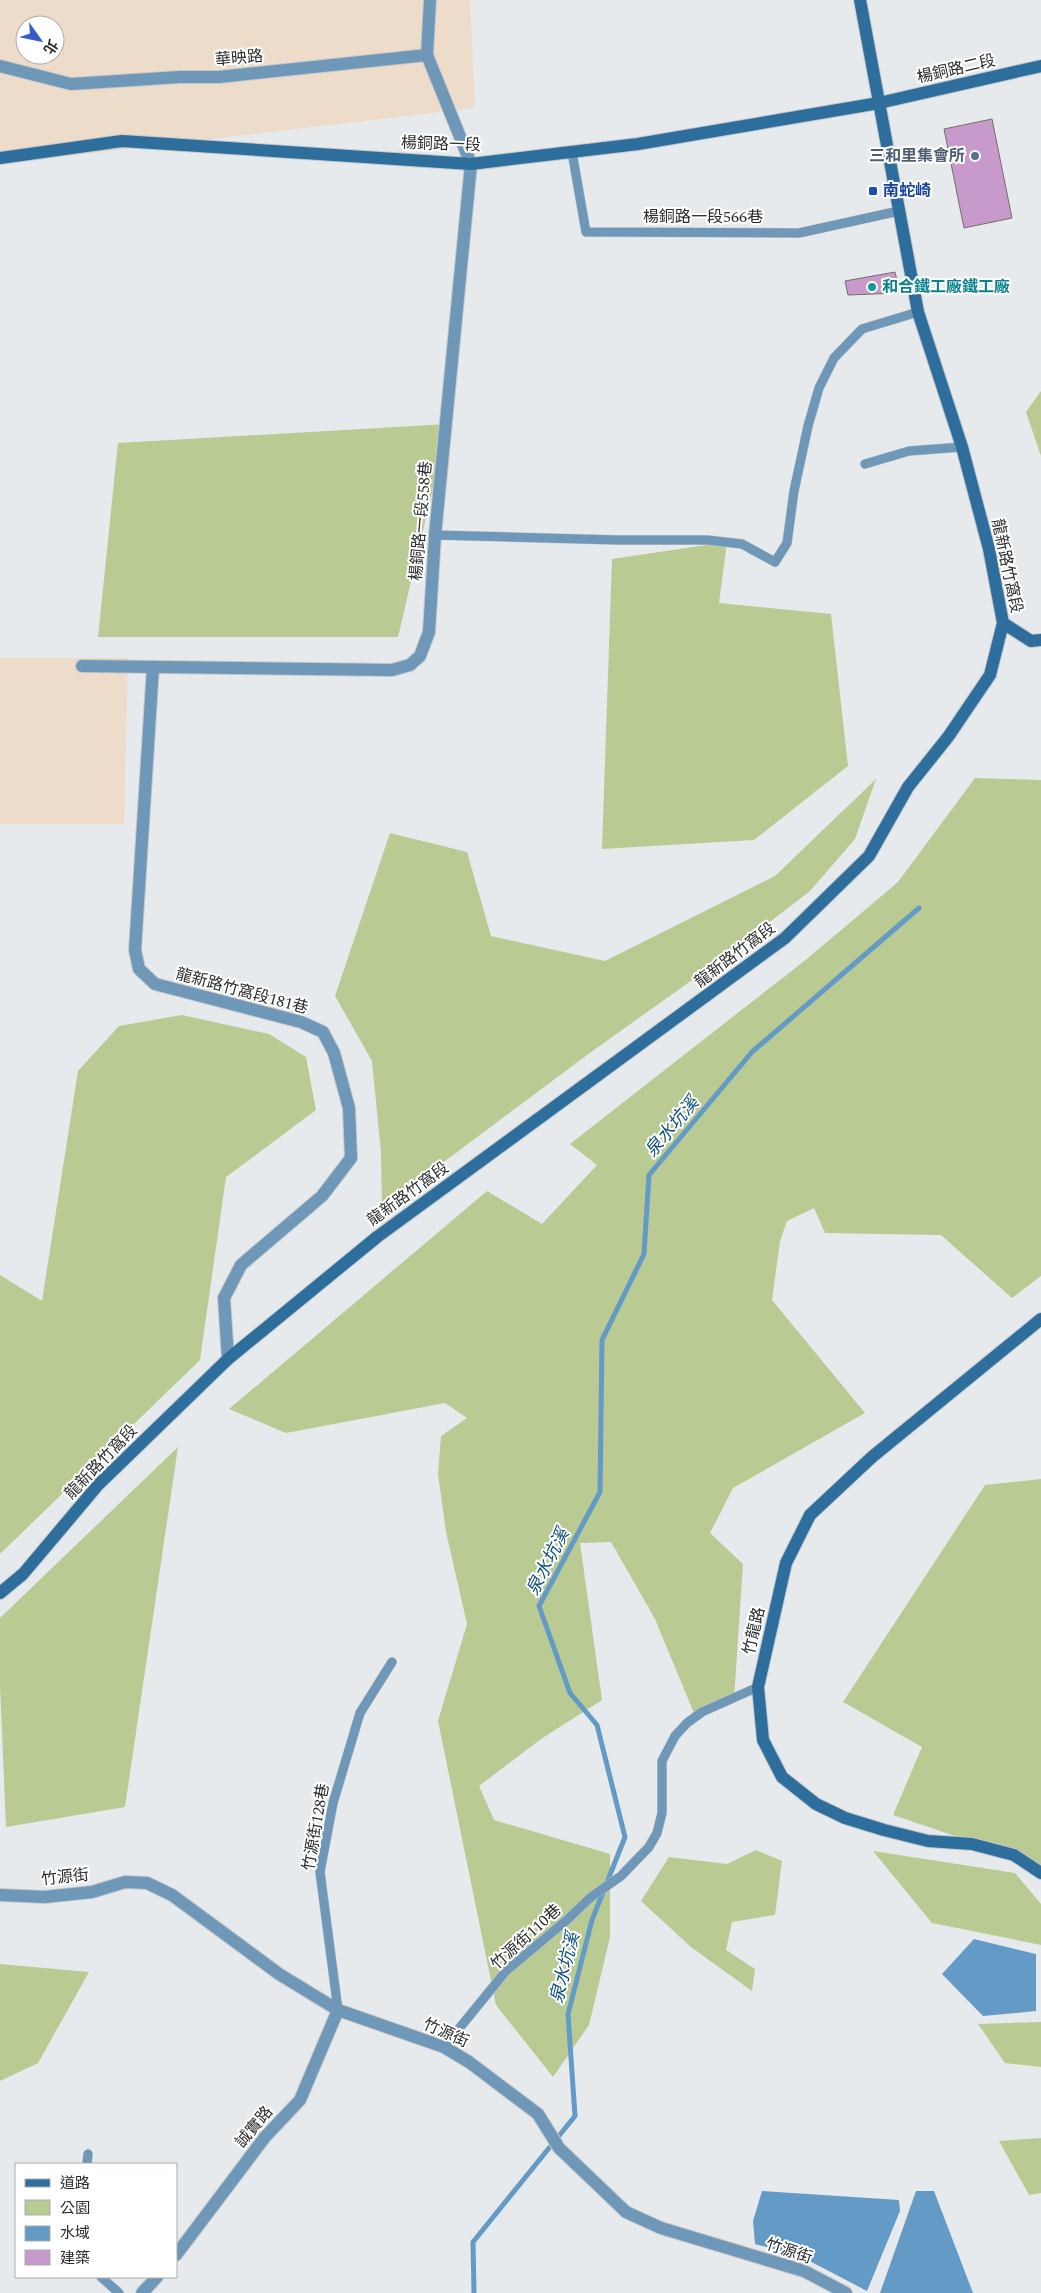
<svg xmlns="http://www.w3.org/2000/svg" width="1041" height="2293" font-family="Spectral,'Noto Sans TC',serif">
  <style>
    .industrial { fill: #eedccb; fill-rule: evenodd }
    .green { fill: #b9ca93 }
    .water { fill: #639bc6 }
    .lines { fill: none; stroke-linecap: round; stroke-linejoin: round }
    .stream { stroke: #639bc6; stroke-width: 5 }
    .building { fill: #c89acc; stroke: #716f71 }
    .lane-casing { stroke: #c5c8ca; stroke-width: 10 }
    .street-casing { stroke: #c5c8ca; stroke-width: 14 }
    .secondary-casing { stroke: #c5c8ca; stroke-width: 14 }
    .lane { stroke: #6f97b8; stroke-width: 9 }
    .street { stroke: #6f97b8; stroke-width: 12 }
    .secondary { stroke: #2d6e9d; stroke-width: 12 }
    .service-dot { fill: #5c6f8a; stroke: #fff; stroke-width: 2 }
    .transit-dot { fill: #1a4fb4; stroke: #fff; stroke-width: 2 }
    .culture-dot { fill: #0f9aa8; stroke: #fff; stroke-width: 2 }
    .labels { text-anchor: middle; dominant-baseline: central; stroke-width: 4; stroke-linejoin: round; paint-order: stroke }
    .street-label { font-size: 16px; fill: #2b2c2d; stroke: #fff }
    .service-label { font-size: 16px; font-weight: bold; fill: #4e5e75; stroke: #fff; text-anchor: end }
    .transit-label { font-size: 16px; font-weight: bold; fill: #164399; stroke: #fff; text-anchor: start }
    .culture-label { font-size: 16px; font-weight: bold; fill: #0d838f; stroke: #fff; text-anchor: start }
    .water-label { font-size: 18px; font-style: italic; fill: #0d517b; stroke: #fff }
  </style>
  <rect width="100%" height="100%" fill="#e7eaec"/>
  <!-- industrial -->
  <g class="industrial">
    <path d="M0,0h470l5,108 -475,56zM25,25h30v30h-30z"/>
    <path d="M0,658h128l-4,166h-124z"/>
  </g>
  <!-- green -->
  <g class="green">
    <path d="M1041,391v65l-15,-44z"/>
    <path d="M448,424l-50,213h-300l20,-194z"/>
    <path d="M727,542l-8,61 112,11 17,152 -94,74 -152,9 10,-290z"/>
    <path d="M975,778l66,2v496l-29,22 -71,-63 -116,-2 -11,-25 -27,13 -7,20 -8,59 93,113 -132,75 -23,45 33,31 -9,135 -38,19 -41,-99 -44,-77 -31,1 22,157 -61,39 -62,47 15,34 116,34v83l-21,88 -36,52 -57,-72 -58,-284 29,-97 -21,-92 -8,-58 3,-38 26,-18 -22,-15 -159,30 -57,-24 258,-218 55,33 55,-59 -27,-21 238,-186 90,-76z"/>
    <path d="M876,779l-21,60 -45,52 -87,67 -136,97 -205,153 -1,-55 -9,-92 -37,-65 55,-163 77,19 24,84 114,25 170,-85z"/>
    <path d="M182,1015l87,19 37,23 10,53 -90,67 -26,183 -200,194v-279l42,26 36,-230 41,-45z"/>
    <path d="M178,1447l-53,360 -119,20 -6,-142v-67z"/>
    <path d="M1041,1479v386l-148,-50 29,-68 -79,-45 142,-217z"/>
    <path d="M756,1850l26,11 -7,54 -43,7 -6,28 29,19 -3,22 -61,-44 -50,-46 28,-44 58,7z"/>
    <path d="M873,1851l142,22 26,31v41l-109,-22z"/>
    <path d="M0,1964l89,8 -51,91 -38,18z"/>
    <path d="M1041,2022v45l-36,-4 -27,-39z"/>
    <path d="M1041,2138v55l-12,2 -30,-54z"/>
  </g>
  <!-- water -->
  <g class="water">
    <path d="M974,1939l62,15v57l-53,5 -41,-42z"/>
    <path d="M762,2191l137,9 1,11 -33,80 -67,-35 -45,-12 -2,-23z"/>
    <path d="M916,2191h18l39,102h-93z"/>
  </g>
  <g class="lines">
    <!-- stream -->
    <path class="stream" d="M474,2293l-1,-51 102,-126 -7,-102 24,-94 33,-83 -28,-112 -27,-32 -31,-87 61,-114 2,-152 42,-86 5,-79 103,-123 167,-144"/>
  </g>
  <!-- building -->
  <g class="building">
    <path d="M992,119l20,99 -48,10 -20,-99z"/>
    <path d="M895,272l5,21 -52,2 -3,-14z"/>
  </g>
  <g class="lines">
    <!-- lane casing -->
    <g class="lane-casing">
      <g id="lane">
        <path d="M572,152l14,80 213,1 100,-22"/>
        <path d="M865,464l44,-13 53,-4"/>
        <path d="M435,535l182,5h90l35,4 33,18 12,-19 7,-52 14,-65 11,-38 15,-30 28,-29 56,-17"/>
        <path d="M338,2010l-18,-138 13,-69 27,-90 32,-51"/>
        <path d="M444,2047l62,-76 62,-52 23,-22 30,-21 28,-29 8,-14 5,-20v-52l13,-25 12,-13 15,-11 56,-25"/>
        <path d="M87,2164l1,-10"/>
        <path d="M101,2277l18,16"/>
      </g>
    </g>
    <!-- street casing -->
    <g class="street-casing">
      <g id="street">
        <path d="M0,66l71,18 109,-7h39l208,-22 3,-55"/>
        <path d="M82,666l310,4 18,-5 10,-9 9,-24 6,-97 36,-371 -44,-109"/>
        <path d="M153,667l-18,283 4,19 16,15 146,38 22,10 11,21 15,55 2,50 -29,38 -81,69 -17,33 4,61"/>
        <path d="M0,1895l45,2 47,-5 33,-10 22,1 25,12 107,79 59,36 106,37 25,15 69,52 21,34 67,64 35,16 143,43 42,22"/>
        <path d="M176,2255l89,-118 35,-37 38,-90"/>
        <path d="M142,2293l15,-16"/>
      </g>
    </g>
    <!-- secondary casing -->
    <g class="secondary-casing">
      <g id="secondary">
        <path d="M0,158l122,-17 349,23 167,-20 241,-41 162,-37"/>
        <path d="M1003,623l28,18 10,-1"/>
        <path d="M1041,1319l-169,138 -62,58 -24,48 -28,124 5,53 19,37 34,27 29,14 39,12 44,11 44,3 42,11 27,18"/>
        <path d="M0,1593l23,-19 75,-89 130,-126 149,-122 408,-299 84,-82 39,-69 40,-50 42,-62 13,-52 -14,-74 -27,-102 -44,-135 -58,-312"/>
      </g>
    </g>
    <!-- lane -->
    <use href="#lane" class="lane"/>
    <!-- street -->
    <use href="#street" class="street"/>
    <!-- secondary -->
    <use href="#secondary" class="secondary"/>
  </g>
  <!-- markers -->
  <circle class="service-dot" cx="975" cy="156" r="5"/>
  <rect class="transit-dot" x="868" y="186" width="10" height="10" rx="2.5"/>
  <circle class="culture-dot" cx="872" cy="287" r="5"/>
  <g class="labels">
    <!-- street labels -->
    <g class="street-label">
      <text transform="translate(239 58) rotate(-5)">華映路</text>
      <text transform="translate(956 69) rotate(-13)">楊銅路二段</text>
      <text transform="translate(441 144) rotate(2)">楊銅路一段</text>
      <text x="703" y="217">楊銅路一段566巷</text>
      <text transform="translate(421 521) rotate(-85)">楊銅路一段558巷</text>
      <text transform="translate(1007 566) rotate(78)">龍新路竹窩段</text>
      <text transform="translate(735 955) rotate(-37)">龍新路竹窩段</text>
      <text transform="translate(242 991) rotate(15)">龍新路竹窩段181巷</text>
      <text transform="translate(408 1194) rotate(-36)">龍新路竹窩段</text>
      <text transform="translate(101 1462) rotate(-46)">龍新路竹窩段</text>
      <text transform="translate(754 1631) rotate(-77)">竹龍路</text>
      <text transform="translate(316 1827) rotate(-80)">竹源街128巷</text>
      <text transform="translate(65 1877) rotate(-6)">竹源街</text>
      <text transform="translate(526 1937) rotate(-42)">竹源街110巷</text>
      <text transform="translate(446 2033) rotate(24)">竹源街</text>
      <text transform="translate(254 2127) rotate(-50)">誠實路</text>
      <text transform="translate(789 2251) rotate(18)">竹源街</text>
    </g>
    <!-- service labels -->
    <g class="service-label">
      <text x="965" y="156">三和里集會所</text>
    </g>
    <!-- transit labels -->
    <g class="transit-label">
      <text x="883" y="191">南蛇崎</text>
    </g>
    <!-- culture labels -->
    <g class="culture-label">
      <text x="882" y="287">和合鐵工廠鐵工廠</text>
    </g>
    <!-- water labels -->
    <g class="water-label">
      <text transform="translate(672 1127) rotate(-50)">泉水坑溪</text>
      <text transform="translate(548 1562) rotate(-63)">泉水坑溪</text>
      <text transform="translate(565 1968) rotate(-76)">泉水坑溪</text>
    </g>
  </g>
  <!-- legend -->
  <rect x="15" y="2163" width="162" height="115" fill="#ffffff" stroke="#aaabab"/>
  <rect x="25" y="2179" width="25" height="8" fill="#2d6e9d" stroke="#aaabab"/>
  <text x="60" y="2188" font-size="15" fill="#2b2c2d">道路</text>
  <rect x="25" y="2200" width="25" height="15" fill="#b9ca93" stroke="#aaabab"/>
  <text x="60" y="2213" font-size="15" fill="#2b2c2d">公園</text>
  <rect x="25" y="2226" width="25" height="15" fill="#639bc6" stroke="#aaabab"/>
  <text x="60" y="2238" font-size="15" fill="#2b2c2d">水域</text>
  <rect x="25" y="2250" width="25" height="15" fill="#c89acc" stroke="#aaabab"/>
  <text x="60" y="2263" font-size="15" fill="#2b2c2d">建築</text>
  <!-- north arrow -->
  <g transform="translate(40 40) rotate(123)"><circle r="24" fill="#ffffff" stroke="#aaabab"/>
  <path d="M0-4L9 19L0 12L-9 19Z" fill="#365ccd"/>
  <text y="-8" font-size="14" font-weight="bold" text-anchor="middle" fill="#2b2c2d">北</text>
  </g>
</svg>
